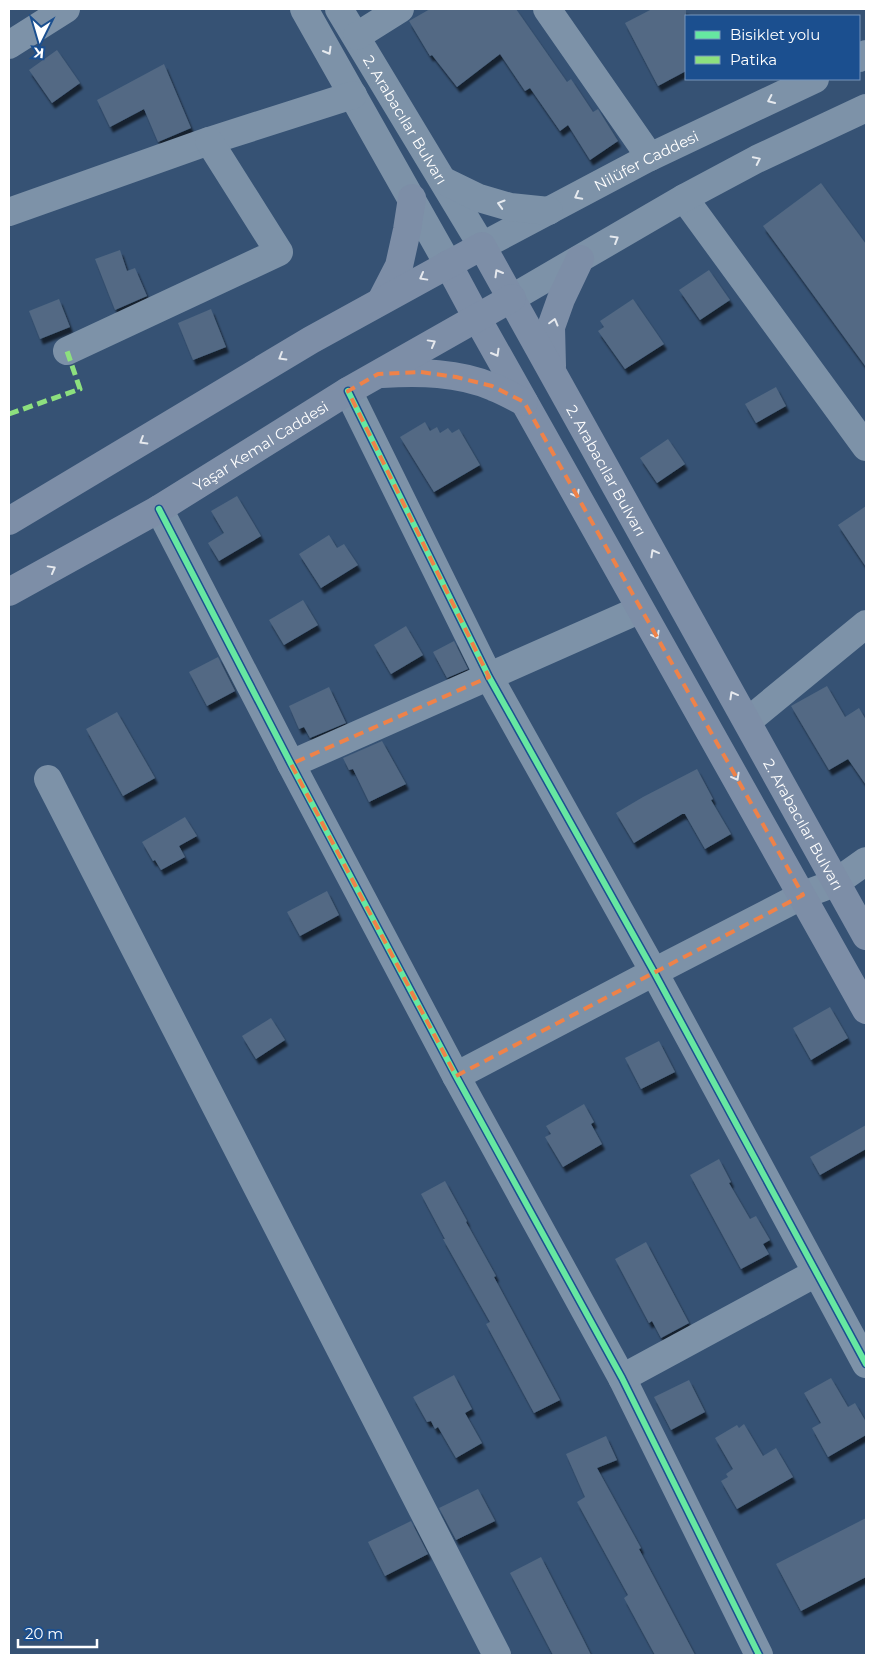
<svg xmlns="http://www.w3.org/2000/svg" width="875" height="1664" font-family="Montserrat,sans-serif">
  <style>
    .building { fill: #526984; filter: url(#shadow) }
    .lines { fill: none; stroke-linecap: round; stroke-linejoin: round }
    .minor { stroke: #7d92a8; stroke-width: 28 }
    .major { stroke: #7d8ea7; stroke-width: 28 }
    .quiet { stroke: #8de07e; stroke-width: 5; stroke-dasharray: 10 5; stroke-linecap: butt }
    .cycleway-casing { stroke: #1b4f8f; stroke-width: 9 }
    .cycleway { stroke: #66e7a1; stroke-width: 6 }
    .oneway { stroke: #e5e9ee }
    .oneway2 { stroke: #e5e8ed }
    .marked { fill: none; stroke: #ee8249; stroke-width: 4; stroke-dasharray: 10 6; stroke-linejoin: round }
    .labels { text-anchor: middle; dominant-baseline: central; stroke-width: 4.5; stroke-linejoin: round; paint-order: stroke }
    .street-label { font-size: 15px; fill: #fff; stroke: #1b4f8f }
  </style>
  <defs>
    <filter id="shadow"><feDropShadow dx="3" dy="5.5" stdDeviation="1" flood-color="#0009"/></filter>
  </defs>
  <rect width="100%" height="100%" fill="#365274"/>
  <!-- building -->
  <g class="building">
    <path d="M430,9h86l51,73 4,-3 22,33 5,-3 20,32 -28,19 -22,-35 -8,6 -30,-43 -5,3 -25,-37 -43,33 -25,-32 -2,1 -21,-35z"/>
    <path d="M652,9h34v62l-28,15 -33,-63z"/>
    <path d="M57,50l23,33 -28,20 -23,-33z"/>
    <path d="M164,64l27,64 -33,14 -14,-33 -34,18 -13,-27z"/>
    <path d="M821,183l45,61v123l-103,-141z"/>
    <path d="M120,250l7,21 8,-3 12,28 -32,14 -20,-51z"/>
    <path d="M709,270l21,30 -30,20 -21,-30z"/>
    <path d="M59,299l11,28 -30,12 -11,-28z"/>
    <path d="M633,299l31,45 -39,25 -27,-38 6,-4 -4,-6z"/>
    <path d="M211,309l15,38 -33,13 -15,-37z"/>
    <path d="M776,387l10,19 -30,17 -11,-19z"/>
    <path d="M425,422l5,9 7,-4 3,6 8,-5 4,5 7,-4 21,36 -46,27 -34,-55z"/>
    <path d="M668,439l17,25 -28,19 -17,-25z"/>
    <path d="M237,496l24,40 -42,25 -11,-18 16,-10 -13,-22z"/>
    <path d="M866,506v61l-28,-42z"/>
    <path d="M329,535l8,13 7,-4 14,21 -37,23 -22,-34z"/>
    <path d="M303,600l15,25 -34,20 -15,-25z"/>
    <path d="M406,626l17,29 -32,19 -17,-29z"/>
    <path d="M454,641l14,28 -21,9 -14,-26z"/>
    <path d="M218,657l17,34 -28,15 -18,-34z"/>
    <path d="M827,686l18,31 14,-9 7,12v65l-18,-26 -19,11 -38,-64z"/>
    <path d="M329,687l17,36 -36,15 -6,-11 -5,2 -10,-23z"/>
    <path d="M117,712l38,66 -32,18 -37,-67z"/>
    <path d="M382,741l24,43 -37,18 -16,-33 -4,1 -6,-12z"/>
    <path d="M697,769l16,30 -2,1 20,34 -26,15 -20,-35h-3l-48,29 -18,-30 27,-16z"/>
    <path d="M185,817l12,19 -18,10 6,11 -24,13 -6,-10 -2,1 -11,-19z"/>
    <path d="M327,891l12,24 -39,21 -13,-24z"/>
    <path d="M830,1007l18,31 -37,22 -18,-32z"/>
    <path d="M271,1018l14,22 -29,19 -14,-23z"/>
    <path d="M659,1041l16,31 -34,17 -16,-31z"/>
    <path d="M584,1104l10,18 -3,2 11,20 -39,23 -18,-30 6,-3 -5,-8z"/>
    <path d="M866,1125v24l-46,26 -10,-18z"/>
    <path d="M719,1159l12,23 -2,1 21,36 6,-3 14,24 -7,4 6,10 -28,15 -51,-94z"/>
    <path d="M445,1181l22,40 -1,1 30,54 -2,1 66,123 -26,13 -48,-89 4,-2 -47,-83h2l-24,-45z"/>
    <path d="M646,1242l43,81 -28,15 -9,-17 -3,2 -34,-64z"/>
    <path d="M454,1375l18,34 -7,4 17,30 -26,15 -18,-31 -3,2 -4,-8 -4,1 -14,-25z"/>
    <path d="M831,1378l17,29 7,-4 11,19v13l-38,22 -16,-29 9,-5 -17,-30z"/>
    <path d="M689,1380l16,32 -34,18 -17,-33z"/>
    <path d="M744,1424l19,32 13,-8 17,29 -56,32 -16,-28 7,-4 -2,-3 7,-5 -18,-31 22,-13 2,3z"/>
    <path d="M606,1436l11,24 -20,8 44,80 -2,1 56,106h-40l-31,-57 4,-3 -51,-93 8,-5 -19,-43z"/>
    <path d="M478,1489l17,32 -39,19 -17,-32z"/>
    <path d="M866,1518v59l-65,34 -25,-47z"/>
    <path d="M411,1521l17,33 -43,22 -17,-34z"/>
    <path d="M541,1557l41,80 9,18h-38l-43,-82z"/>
  </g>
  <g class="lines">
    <!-- minor -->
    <g class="minor">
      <path d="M304,9l144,255"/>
      <path id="s1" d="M339,9l143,237 168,-89 165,-78"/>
      <path d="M547,9l103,148"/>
      <path d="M357,36l43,-27"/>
      <path d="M9,45l57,-36"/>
      <path d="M859,58l7,-4"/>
      <path d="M444,181l35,17 31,9 39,4"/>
      <path d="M684,198l182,249"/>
      <path d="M9,212l200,-71 144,-46"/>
      <path d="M512,298l172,-100 73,-39 109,-51"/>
      <path d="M67,351l212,-99 -70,-111"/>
      <path d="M348,391l141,286 165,295 212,392"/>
      <path d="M159,509l132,255 165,312 166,302 137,277"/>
      <path d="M748,721l118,-97"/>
      <path d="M291,764l341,-151"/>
      <path d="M48,779l449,876"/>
      <path d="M456,1076l198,-104 149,-77 32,-12 31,-22"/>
      <path d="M622,1378l194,-105"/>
    </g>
    <!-- major -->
    <g class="major">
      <path d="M448,264l29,54 389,692"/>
      <path d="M382,299l17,-33 8,-36 5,-32"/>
      <path d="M552,366l-1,-39 10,-28 19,-40"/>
      <path d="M382,374c37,-2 76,-2 111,13 11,4 21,10 31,15"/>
      <path id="s2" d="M9,521l302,-181 171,-94 384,690"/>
      <path id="s3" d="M9,592l150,-83 189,-118 164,-93"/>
    </g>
    <!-- quiet -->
    <path class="quiet" d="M9,414l71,-25 -13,-38"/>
    <!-- cycleway casing -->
    <g class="cycleway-casing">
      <g id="cycleway">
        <path d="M348,391l141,286 165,295 212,392"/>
        <path d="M159,509l132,255 165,312 166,302 137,277"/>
      </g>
    </g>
    <!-- cycleway -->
    <use href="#cycleway" class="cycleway"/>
  </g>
  <!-- one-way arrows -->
  <defs><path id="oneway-chevron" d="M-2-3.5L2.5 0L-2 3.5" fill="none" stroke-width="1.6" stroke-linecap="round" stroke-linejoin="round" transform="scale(1.25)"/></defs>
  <g class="oneway">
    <use href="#oneway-chevron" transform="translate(328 51) rotate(60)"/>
    <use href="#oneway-chevron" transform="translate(771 100) rotate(155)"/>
    <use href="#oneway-chevron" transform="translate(757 160) rotate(-26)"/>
    <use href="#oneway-chevron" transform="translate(578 196) rotate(152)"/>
    <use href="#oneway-chevron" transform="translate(501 204) rotate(-164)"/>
    <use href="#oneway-chevron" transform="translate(615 239) rotate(-31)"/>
  </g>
  <g class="oneway2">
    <use href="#oneway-chevron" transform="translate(498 273) rotate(-120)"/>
    <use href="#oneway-chevron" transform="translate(423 277) rotate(151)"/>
    <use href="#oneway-chevron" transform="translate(554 322) rotate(-75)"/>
    <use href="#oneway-chevron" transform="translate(432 343) rotate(-29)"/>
    <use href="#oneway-chevron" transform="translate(496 353) rotate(60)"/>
    <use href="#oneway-chevron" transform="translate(282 357) rotate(149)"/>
    <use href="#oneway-chevron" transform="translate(143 441) rotate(149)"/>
    <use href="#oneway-chevron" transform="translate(576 494) rotate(61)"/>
    <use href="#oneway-chevron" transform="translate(654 553) rotate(-119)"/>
    <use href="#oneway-chevron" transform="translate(52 569) rotate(-29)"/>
    <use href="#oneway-chevron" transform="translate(656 635) rotate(61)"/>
    <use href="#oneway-chevron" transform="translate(733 695) rotate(-119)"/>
    <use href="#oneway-chevron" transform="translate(736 777) rotate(61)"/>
  </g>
  <!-- marked area -->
  <path class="marked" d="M421,372l35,5 36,9 32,16 279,493 -347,181 -165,-312 198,-87 -141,-286 30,-17z"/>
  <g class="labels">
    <!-- street labels -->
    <g class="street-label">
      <text stroke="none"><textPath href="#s1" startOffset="129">2. Arabacılar Bulvarı</textPath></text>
      <text stroke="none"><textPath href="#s1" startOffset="462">Nilüfer Caddesi</textPath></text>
      <text stroke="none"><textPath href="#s3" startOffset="291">Yaşar Kemal Caddesi</textPath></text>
      <text stroke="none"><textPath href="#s2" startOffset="804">2. Arabacılar Bulvarı</textPath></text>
      <text stroke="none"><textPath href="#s2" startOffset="1209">2. Arabacılar Bulvarı</textPath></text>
    </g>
  </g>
  <!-- border -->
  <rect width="875" height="1664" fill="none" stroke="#ffffff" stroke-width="20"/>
  <!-- legend -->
  <rect x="685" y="15" width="175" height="65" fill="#1b4f8f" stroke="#7695bc"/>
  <rect x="695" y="31" width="25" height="8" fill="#66e7a1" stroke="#7695bc"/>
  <text x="730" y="40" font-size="15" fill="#ffffff">Bisiklet yolu</text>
  <rect x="695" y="56" width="25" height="8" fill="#8de07e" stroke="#7695bc"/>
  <text x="730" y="65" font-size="15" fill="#ffffff">Patika</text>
  <!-- north arrow -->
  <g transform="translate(40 40) rotate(185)" stroke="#1b4f8f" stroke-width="4" paint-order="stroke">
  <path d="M0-4L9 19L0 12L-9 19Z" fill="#ffffff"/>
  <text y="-8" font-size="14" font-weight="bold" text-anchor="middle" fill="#ffffff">K</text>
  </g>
  <!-- scale -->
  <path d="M18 1639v8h79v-8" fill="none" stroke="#ffffff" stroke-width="2.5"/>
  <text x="25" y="1639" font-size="15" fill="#ffffff" stroke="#1b4f8f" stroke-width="4" paint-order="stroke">20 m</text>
</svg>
